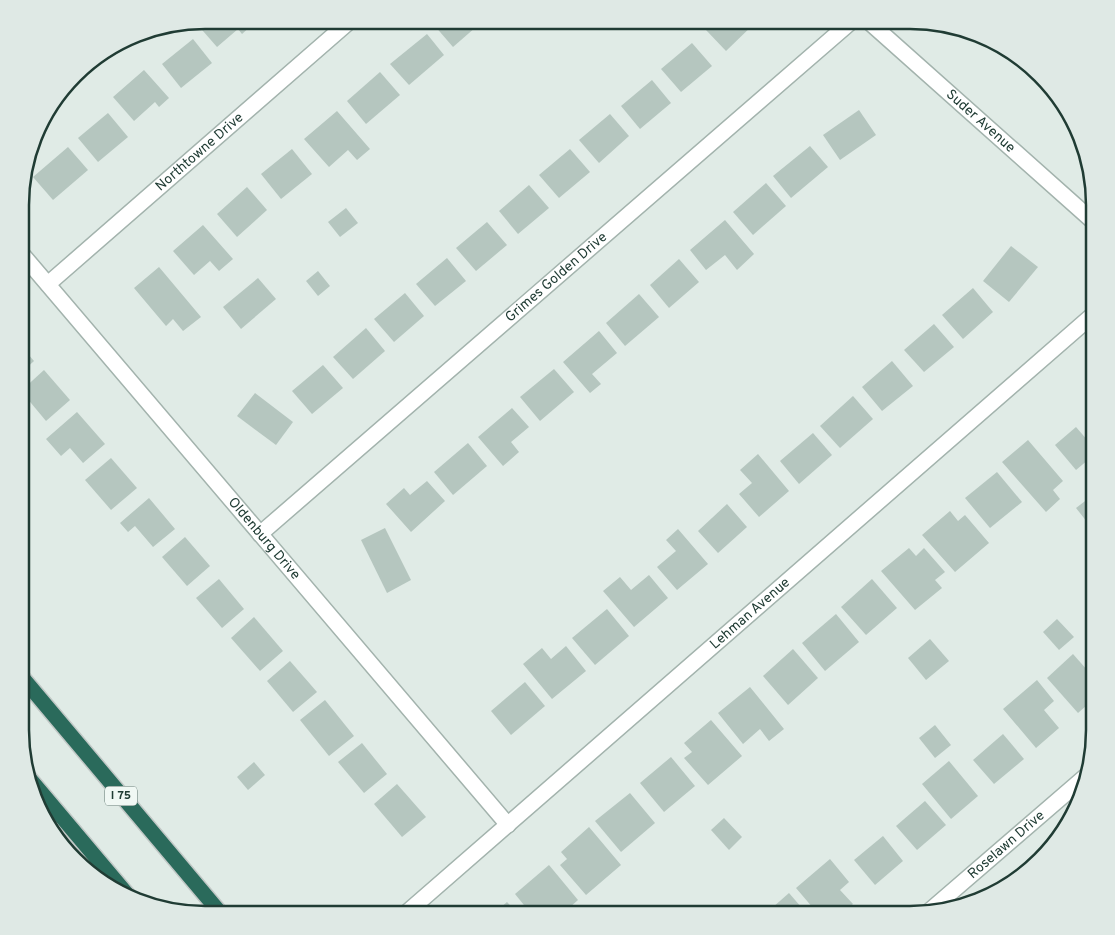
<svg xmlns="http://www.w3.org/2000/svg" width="1115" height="935" font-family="Overpass,sans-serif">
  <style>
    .building { fill: #b5c6bf }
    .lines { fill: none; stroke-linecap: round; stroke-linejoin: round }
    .minor-casing { stroke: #a3b3ad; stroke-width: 18 }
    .highway-casing { stroke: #c1c8c6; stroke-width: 18 }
    .minor { stroke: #fff; stroke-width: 15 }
    .highway { stroke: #2a6a5b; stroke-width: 15 }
    .labels { text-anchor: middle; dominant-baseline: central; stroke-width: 4; stroke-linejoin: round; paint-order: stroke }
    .shield { fill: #f0f8f4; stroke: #5e746e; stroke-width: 1 }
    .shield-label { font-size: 12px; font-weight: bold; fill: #203c34 }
    .street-label { font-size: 14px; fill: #203c34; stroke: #f0f8f4 }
    .rim { fill: none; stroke: #203c34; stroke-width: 2.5 }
  </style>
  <rect width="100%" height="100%" fill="#e0ebe6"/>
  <!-- building -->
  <g class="building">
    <path d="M204,20h46l3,4 -11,10 -4,-5 -21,18 -21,-24z"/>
    <path d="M438,20h46l-31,27 -19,-22z"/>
    <path d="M716,20h42l-32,31 -20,-21z"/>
    <path d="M427,34l17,21 -35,30 -19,-21z"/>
    <path d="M193,39l19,24 -31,25 -19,-24z"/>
    <path d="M692,43l20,23 -31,26 -20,-23z"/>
    <path d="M144,70l25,28 -10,9 -4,-5 -21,19 -21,-24z"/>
    <path d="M380,72l20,23 -34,29 -19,-23z"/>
    <path d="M652,80l19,23 -31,26 -19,-23z"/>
    <path d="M859,110l17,25 -36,25 -17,-25z"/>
    <path d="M337,111l33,38 -13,11 -9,-10 -19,17 -25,-28z"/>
    <path d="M108,113l20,24 -30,25 -20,-24z"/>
    <path d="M610,114l19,22 -30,27 -20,-23z"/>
    <path d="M810,146l18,21 -37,31 -18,-22z"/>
    <path d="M68,147l20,23 -35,30 -20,-23z"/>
    <path d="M292,149l20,25 -31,25 -20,-25z"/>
    <path d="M570,149l20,23 -31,26 -20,-23z"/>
    <path d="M766,183l20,23 -33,29 -20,-23z"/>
    <path d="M529,185l20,23 -31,26 -19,-23z"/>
    <path d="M247,187l20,23 -30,27 -20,-23z"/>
    <path d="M346,208l12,15 -18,14 -12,-15z"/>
    <path d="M725,220l29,34 -17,16 -12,-15 -19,15 -16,-20z"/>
    <path d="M487,222l20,23 -31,26 -20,-23z"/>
    <path d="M203,225l30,34 -14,12 -9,-10 -16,14 -21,-24z"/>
    <path d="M1011,246l27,21 -29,35 -26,-21z"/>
    <path d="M447,258l19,23 -31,25 -19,-22z"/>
    <path d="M679,259l20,23 -30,26 -19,-23z"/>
    <path d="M159,267l42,50 -18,14 -10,-12 -7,7 -32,-38z"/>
    <path d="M318,271l12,15 -12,10 -12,-15z"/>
    <path d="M258,278l18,21 -35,30 -18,-22z"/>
    <path d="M973,288l20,24 -30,27 -21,-24z"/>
    <path d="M405,293l19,23 -30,26 -20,-23z"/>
    <path d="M639,294l20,23 -34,29 -19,-23z"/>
    <path d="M934,324l20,23 -30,25 -20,-22z"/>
    <path d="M366,328l19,23 -32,28 -20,-22z"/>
    <path d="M599,331l18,22 -25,21 9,10 -11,9 -27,-31z"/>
    <path d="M21,346l13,15 -13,12z"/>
    <path d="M892,361l21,25 -31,25 -20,-24z"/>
    <path d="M323,365l20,23 -31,26 -20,-23z"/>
    <path d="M554,369l20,23 -34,29 -20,-24z"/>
    <path d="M44,370l26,30 -24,21 -25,-30z"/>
    <path d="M255,393l38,29 -17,23 -39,-29z"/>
    <path d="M853,396l20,23 -33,29 -20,-22z"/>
    <path d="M512,408l17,19 -18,15 8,10 -16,14 -25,-29z"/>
    <path d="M77,412l28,32 -22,19 -13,-15 -9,8 -15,-17z"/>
    <path d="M1076,427l19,22v5l-19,16 -21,-25z"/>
    <path d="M813,433l19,22 -33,29 -19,-23z"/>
    <path d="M1028,440l35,41 -10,9 7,9 -14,13 -44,-50z"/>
    <path d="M468,443l19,23 -34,29 -19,-23z"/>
    <path d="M758,454l31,37 -30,26 -20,-23 13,-11 -12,-13z"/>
    <path d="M111,458l26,30 -26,22 -26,-30z"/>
    <path d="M997,472l25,30 -32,26 -25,-30z"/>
    <path d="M427,481l18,20 -34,31 -25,-28 18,-16 6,7z"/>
    <path d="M149,498l26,31 -22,18 -18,-21 -7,6 -8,-9z"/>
    <path d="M1089,498l6,7v27l-19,-24z"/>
    <path d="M727,504l20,23 -29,26 -20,-22z"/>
    <path d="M950,511l8,10 7,-6 24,28 -34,29 -33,-37z"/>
    <path d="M385,528l26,52 -24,13 -26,-53z"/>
    <path d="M678,529l30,35 -31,26 -20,-23 19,-16 -10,-11z"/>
    <path d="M185,537l25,29 -23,20 -25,-29z"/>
    <path d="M909,548l7,8 8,-8 21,24 -10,8 7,8 -27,22 -34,-39z"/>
    <path d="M649,575l19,23 -34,29 -31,-36 17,-14 11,13z"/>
    <path d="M219,579l25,30 -22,19 -26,-30z"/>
    <path d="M872,579l25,29 -31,27 -25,-28z"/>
    <path d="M1095,593v16l-8,-9z"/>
    <path d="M607,609l22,27 -34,29 -23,-27z"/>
    <path d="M836,614l23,28 -34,29 -23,-28z"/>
    <path d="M254,617l29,34 -23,20 -29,-33z"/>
    <path d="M1057,619l17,18 -15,13 -16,-18z"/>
    <path d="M930,639l19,22 -23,19 -18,-22z"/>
    <path d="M566,646l20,25 -34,28 -29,-35 19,-16 9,11z"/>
    <path d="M793,649l25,29 -30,27 -25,-29z"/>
    <path d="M1073,654l22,25v19l-17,15 -31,-35z"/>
    <path d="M290,661l27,31 -24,20 -26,-31z"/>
    <path d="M1037,680l17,21 -10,9 15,18 -23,20 -33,-39z"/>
    <path d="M525,682l20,24 -34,29 -20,-24z"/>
    <path d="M750,687l34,42 -15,12 -9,-12 -17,15 -25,-31z"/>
    <path d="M325,700l29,36 -25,20 -29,-36z"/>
    <path d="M711,720l31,36 -34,29 -24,-27 8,-6 -8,-9z"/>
    <path d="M935,725l16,20 -16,13 -16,-20z"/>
    <path d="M1003,734l21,25 -30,25 -21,-24z"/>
    <path d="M362,743l25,31 -23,19 -26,-31z"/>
    <path d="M671,757l24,29 -31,26 -24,-29z"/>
    <path d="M949,761l29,35 -27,23 -29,-35z"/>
    <path d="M254,762l11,13 -17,15 -11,-13z"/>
    <path d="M397,784l29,33 -24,20 -28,-33z"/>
    <path d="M630,793l25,30 -34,29 -26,-31z"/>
    <path d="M925,801l21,24 -29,25 -21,-24z"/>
    <path d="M724,818l18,19 -13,13 -18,-20z"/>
    <path d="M589,827l32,38 -35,30 -26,-30 7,-6 -6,-7z"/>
    <path d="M883,836l20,25 -28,24 -21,-25z"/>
    <path d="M830,859l19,23 -9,8 13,14 -12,11h-22l-23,-27z"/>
    <path d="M549,865l29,35 -17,15h-29l-17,-21z"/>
    <path d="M789,893l19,22h-44z"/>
    <path d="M507,902l12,13h-27z"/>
  </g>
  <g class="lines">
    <!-- minor casing -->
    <g class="minor-casing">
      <g id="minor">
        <path id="s1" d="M867,20l228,203"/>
        <path id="s2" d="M21,253l487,572"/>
        <path id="s3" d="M48,284l303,-264"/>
        <path id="s4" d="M260,534l593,-514"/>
        <path id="s5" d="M926,914l160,-138"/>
        <path id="s6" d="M404,915l691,-602"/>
      </g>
    </g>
    <!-- highway casing -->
    <g class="highway-casing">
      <g id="highway">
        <path d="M21,676l201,239"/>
        <path d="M29,778l102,121"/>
      </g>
    </g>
    <!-- minor -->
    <use href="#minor" class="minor"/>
    <!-- highway -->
    <use href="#highway" class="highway"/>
  </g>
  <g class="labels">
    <!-- shield labels -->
    <rect class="shield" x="105" y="786.5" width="32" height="19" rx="4"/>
    <g class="shield-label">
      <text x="121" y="796">I 75</text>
    </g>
    <!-- street labels -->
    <g class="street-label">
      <text stroke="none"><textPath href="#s1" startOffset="152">Suder Avenue</textPath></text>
      <text stroke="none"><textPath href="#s3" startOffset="201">Northtowne Drive</textPath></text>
      <text stroke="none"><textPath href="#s4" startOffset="392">Grimes Golden Drive</textPath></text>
      <text stroke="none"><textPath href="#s2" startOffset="375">Oldenburg Drive</textPath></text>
      <text stroke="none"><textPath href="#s6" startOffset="459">Lehman Avenue</textPath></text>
      <text stroke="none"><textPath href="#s5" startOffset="106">Roselawn Drive</textPath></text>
    </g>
  </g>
  <!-- crop -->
  <path d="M0 0H1115V935H0ZM205 29H910A176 176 0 0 1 1086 205V730A176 176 0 0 1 910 906H205A176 176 0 0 1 29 730V205A176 176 0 0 1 205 29Z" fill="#dfe9e5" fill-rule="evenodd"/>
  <path class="rim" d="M205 29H910A176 176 0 0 1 1086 205V730A176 176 0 0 1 910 906H205A176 176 0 0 1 29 730V205A176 176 0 0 1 205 29Z"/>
</svg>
